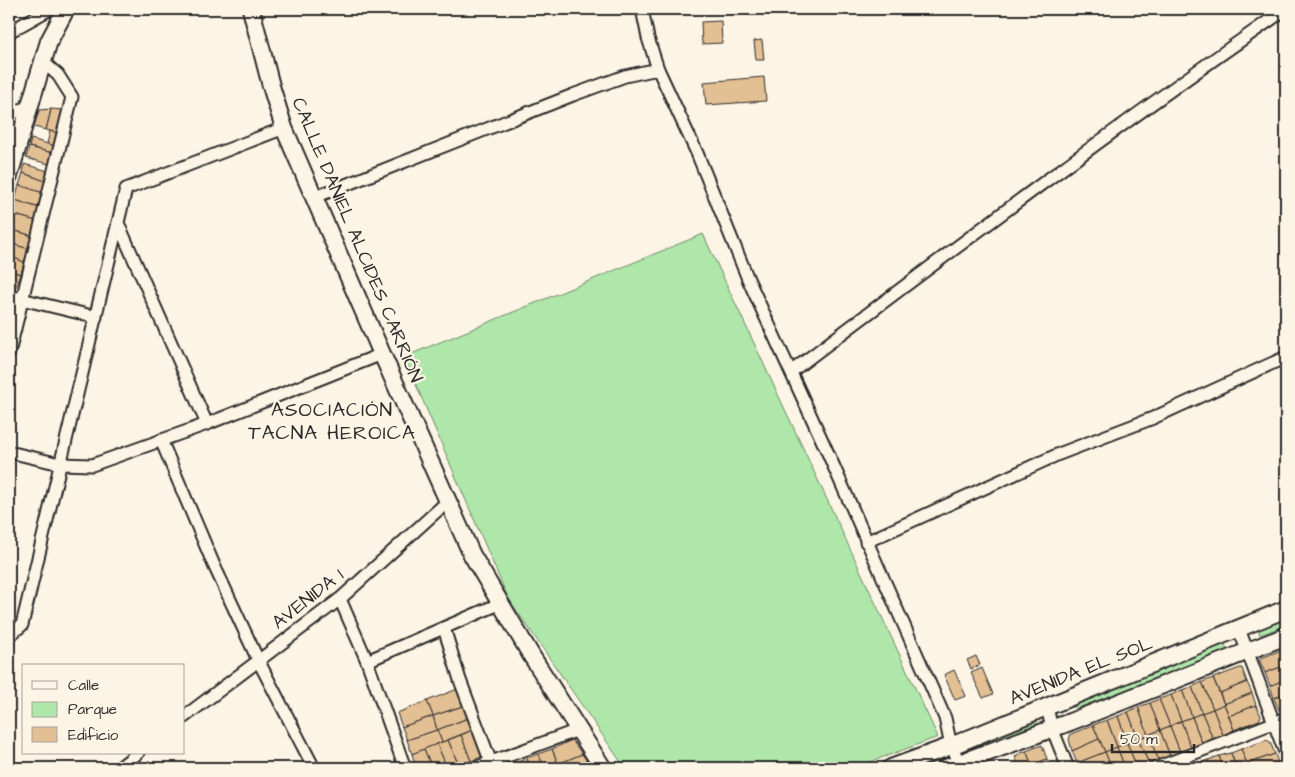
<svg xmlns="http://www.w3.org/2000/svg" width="1295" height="777" font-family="'Architects Daughter',sans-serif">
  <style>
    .green { fill: #afe6a9; stroke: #6d886a }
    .building { fill: #e3bf94; stroke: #2b2b2b }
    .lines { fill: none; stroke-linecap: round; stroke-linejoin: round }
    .street-casing { stroke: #2b2b2b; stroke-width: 15 }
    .secondary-casing { stroke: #2b2b2b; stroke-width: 20 }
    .street { stroke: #fcf5e5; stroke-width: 11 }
    .secondary { stroke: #fcf5e5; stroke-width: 16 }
    .labels { text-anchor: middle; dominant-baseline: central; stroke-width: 4.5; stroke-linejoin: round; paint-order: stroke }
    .street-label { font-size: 19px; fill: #2b2b2b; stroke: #fcf5e5 }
    .neighbourhood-label { font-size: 20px; letter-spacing: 1px; fill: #2b2b2b; stroke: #fcf5e5 }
  </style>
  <rect width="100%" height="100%" fill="#fcf5e5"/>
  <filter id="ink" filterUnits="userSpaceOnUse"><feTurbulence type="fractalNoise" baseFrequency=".02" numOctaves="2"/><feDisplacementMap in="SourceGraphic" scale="10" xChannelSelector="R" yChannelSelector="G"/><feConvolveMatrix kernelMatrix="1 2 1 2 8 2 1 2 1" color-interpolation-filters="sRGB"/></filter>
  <g filter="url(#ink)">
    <!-- green -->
    <g class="green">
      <path d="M703,234l235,503 -84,31h-229l-117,-170 -104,-241z"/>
      <path d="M1286,614v11l-26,10 -3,-9z"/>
      <path d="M1223,639l4,12 -152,58 -3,-8z"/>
      <path d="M1034,718l3,8 -59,22 -3,-8z"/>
    </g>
    <!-- building -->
    <g class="building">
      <path d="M721,21l1,22 -20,1 -1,-22z"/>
      <path d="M762,40l2,20h-8l-2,-19z"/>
      <path d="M764,77l2,24 -60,4 -2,-23z"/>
      <path d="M51,109l13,1 -6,23 -12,-3z"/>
      <path d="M51,109l-5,21 -12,-3 5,-17z"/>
      <path d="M50,131l8,2 -3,13 -8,-2z"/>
      <path d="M31,139l24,7 -2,7 -24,-6z"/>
      <path d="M29,147l24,6 -4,11 -23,-6z"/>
      <path d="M24,164l24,7 -3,10 -22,-8z"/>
      <path d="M23,173l22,8 -2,12 -24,-8z"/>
      <path d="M19,185l24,8 -4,15 -24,-8z"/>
      <path d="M15,200l24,8 -3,13 -25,-7z"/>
      <path d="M11,214l25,7 -3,15 -24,-7z"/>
      <path d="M9,229l24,7 -4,13 -20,-6z"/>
      <path d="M9,243l20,6 -5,13 -15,-6z"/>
      <path d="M9,256l15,6 -3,12 -12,-3z"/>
      <path d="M9,271l12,3 -5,13 -7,-3z"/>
      <path d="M9,305l4,1 -4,14z"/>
      <path d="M1286,648v17l-21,8 -6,-14z"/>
      <path d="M976,656l4,9 -9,4 -4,-9z"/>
      <path d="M1286,665v14l-16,7 -5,-13z"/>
      <path d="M982,668l11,26 -10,4 -12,-25z"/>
      <path d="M1240,668h2l5,14 -27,11 -7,-15z"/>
      <path d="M954,670l12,26 -11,4 -11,-25z"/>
      <path d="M1213,678l11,26 -11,5 -11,-27z"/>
      <path d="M1286,679v14l-12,5 -4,-12z"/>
      <path d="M1202,682l11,27 -11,4 -10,-26z"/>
      <path d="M1247,682l5,11 -28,11 -4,-11z"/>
      <path d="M1192,687l10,26 -10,4 -10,-27z"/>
      <path d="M460,688l6,17 -33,11 -6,-15z"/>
      <path d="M1182,690l10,27 -11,4 -10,-26z"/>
      <path d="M1252,693l4,12 -27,11 -5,-12z"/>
      <path d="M1286,693v14l-7,3 -5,-12z"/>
      <path d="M1171,695l10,26 -11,5 -11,-27z"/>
      <path d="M1159,699l11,27 -10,4 -10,-27z"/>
      <path d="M427,701l6,15 -31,11 -5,-14z"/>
      <path d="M1150,703l10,27 -12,5 -10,-28z"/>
      <path d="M1224,704l10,26 -11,5 -10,-26z"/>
      <path d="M466,705l5,12 -34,13 -4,-14z"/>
      <path d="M1256,705l5,11 -2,4 -25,10 -5,-14z"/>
      <path d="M1138,707l10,28 -10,4 -10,-27z"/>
      <path d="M1213,709l10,26 -10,4 -11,-26z"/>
      <path d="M1128,712l10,27 -11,4 -9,-27z"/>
      <path d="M1202,713l11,26 -11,4 -10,-26z"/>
      <path d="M433,716l4,14 -30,10 -5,-13z"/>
      <path d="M1118,716l9,27 -10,4 -10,-27z"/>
      <path d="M471,717l4,12 -33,13 -5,-12z"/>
      <path d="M1192,717l10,26 -11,5 -10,-27z"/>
      <path d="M1107,720l10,27 -12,5 -12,-27z"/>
      <path d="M1181,721l10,27 -11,4 -10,-26z"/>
      <path d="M1093,725l6,14 -27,12 -3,-12 2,-5z"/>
      <path d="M1170,726l10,26 -10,4 -10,-26z"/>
      <path d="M475,729l8,22 -2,6 -10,4 -10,-26z"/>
      <path d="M437,730l5,12 -30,12 -5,-14z"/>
      <path d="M1160,730l10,26 -11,5 -11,-26z"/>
      <path d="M461,735l10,26 -12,5 -11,-26z"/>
      <path d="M1148,735l11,26 -10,3 -11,-25z"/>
      <path d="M1099,739l6,13 -28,11 -5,-12z"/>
      <path d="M1138,739l11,25 -12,4 -10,-25z"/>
      <path d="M448,740l11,26 -6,2h-6l-10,-24z"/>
      <path d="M572,740l10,14 -24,10 -6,-15z"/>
      <path d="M1267,740l3,2 5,12 -28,10 -6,-15z"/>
      <path d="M1127,743l10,25h-12l-8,-21z"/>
      <path d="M437,744l10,24h-15l-8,-19z"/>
      <path d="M1042,745l5,14 -15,6 -6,-14z"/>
      <path d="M1117,747l8,21h-14l-6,-16z"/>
      <path d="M424,749l8,19h-16l-4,-14z"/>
      <path d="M552,749l6,15 2,4h-15l-7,-14z"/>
      <path d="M1241,749l6,15 2,4h-13l-5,-15z"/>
      <path d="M1026,751l6,14 -13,3 -4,-12z"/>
      <path d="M1105,752l4,10 -13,6h-17l-2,-5z"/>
      <path d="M1231,753l5,15h-13l-4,-12z"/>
      <path d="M538,754l7,14h-15l-3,-10z"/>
      <path d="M582,754l8,11 -8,3h-22l-2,-4z"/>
      <path d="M1275,754l4,11 -8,3h-22l-2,-4z"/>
      <path d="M1219,756l4,12h-12l-3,-8z"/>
      <path d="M527,758l3,10h-12l-2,-5z"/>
      <path d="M1047,759l4,9h-29l10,-3z"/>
      <path d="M1208,760l3,8h-12l-1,-4z"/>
      <path d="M1109,762l2,6h-15z"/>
      <path d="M516,763l2,5h-14l1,-1z"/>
      <path d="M1198,764l1,4h-12z"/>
    </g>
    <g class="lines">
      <!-- street casing -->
      <g class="street-casing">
        <g id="street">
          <path d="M642,9l6,29 10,31 39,84 51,126 79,172 118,267 6,28 9,17"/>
          <path d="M9,32l41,-23"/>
          <path d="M9,115l20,-9"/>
          <path d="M315,197l258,-102 52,-19 33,-7"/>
          <path d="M118,223l89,201"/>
          <path d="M9,296l87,21"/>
          <path d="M9,353l63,-256 -14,-22 -16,-14"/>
          <path d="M792,371c163,-123 326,-246 494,-362"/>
          <path d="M161,440l52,123 45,97 56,108"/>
          <path d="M9,452l51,12 32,1 115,-41 175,-70"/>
          <path d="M866,542l193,-88 94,-36 133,-61"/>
          <path d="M340,599l27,62 38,107"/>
          <path d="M444,628l16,52 33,88"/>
          <path d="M1239,629l47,126"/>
          <path d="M9,636l13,-11 104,-436 158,-61"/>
          <path d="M367,661l132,-57"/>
          <path d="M1047,708l5,20 16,40"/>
          <path d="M184,717l156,-118 108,-98"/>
          <path d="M119,768l19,-15"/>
          <path d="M475,768l103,-38"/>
          <path d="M1156,768l130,-50"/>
        </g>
      </g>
      <!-- secondary casing -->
      <g class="secondary-casing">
        <g id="secondary">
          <path d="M251,9l20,77 13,42 98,226 90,201 59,100 72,113"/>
          <path d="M9,176l40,-135 17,-32"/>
          <path d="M891,768l60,-22 335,-137"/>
          <path d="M946,768l124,-46 216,-86"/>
        </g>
      </g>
      <!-- street -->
      <use href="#street" class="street"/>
      <!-- secondary -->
      <use href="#secondary" class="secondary"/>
    </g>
  </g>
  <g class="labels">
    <!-- street labels -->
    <g class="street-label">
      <text transform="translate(357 240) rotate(67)">CALLE DANIEL ALCIDES CARRIÓN</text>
      <text transform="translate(308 599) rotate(-38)">AVENIDA 1</text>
      <text transform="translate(1081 671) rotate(-22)">AVENIDA EL SOL</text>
    </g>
    <!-- neighbourhood labels -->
    <g class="neighbourhood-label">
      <text x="332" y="410">ASOCIACIÓN<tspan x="332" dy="23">TACNA HEROICA</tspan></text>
    </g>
  </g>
  <!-- margin -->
  <rect width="1295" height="777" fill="none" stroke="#fcf5e5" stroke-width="30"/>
  <rect x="15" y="15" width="1265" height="747" fill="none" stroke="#2b2b2b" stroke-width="2" filter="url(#ink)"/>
  <!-- legend -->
  <rect x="22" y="664" width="162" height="90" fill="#fcf5e5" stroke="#a8a49b"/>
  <rect x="32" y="681" width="25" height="8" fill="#fcf5e5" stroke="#a8a49b"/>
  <text x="68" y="690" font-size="15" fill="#2b2b2b">Calle</text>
  <rect x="32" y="702" width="25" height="15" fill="#afe6a9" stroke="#a8a49b"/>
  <text x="68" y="714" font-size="15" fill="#2b2b2b">Parque</text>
  <rect x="32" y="727" width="25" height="15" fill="#e3bf94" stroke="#a8a49b"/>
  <text x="68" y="740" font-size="15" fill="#2b2b2b">Edificio</text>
  <!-- scale -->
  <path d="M1112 744v8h82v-8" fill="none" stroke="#2b2b2b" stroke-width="2.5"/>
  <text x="1120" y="744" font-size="15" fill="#2b2b2b" stroke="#fcf5e5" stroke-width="4" paint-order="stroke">50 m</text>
</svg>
